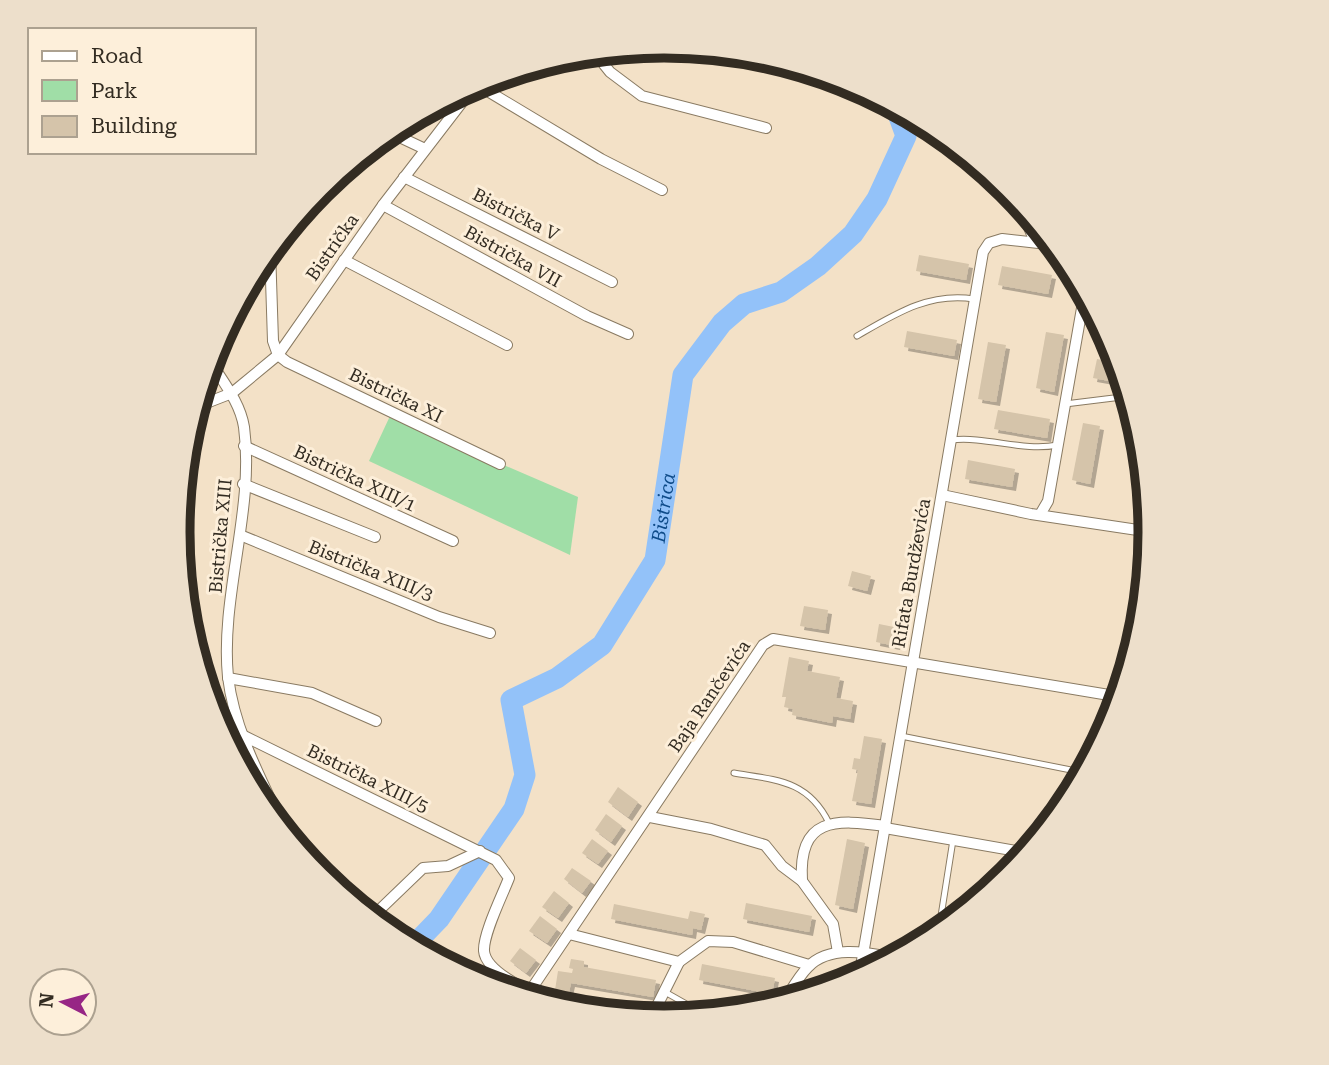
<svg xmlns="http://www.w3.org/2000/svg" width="1329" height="1065" font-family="'Roboto Serif',serif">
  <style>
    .green { fill: #a0dea7 }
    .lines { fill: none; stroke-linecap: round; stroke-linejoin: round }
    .river { stroke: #93c2f9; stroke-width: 21 }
    .building { fill: #d5c4aa; filter: url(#shadow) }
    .lane-casing { stroke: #897a62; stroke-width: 7 }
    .street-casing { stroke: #897a62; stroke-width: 12 }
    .lane { stroke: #fff; stroke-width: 5 }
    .street { stroke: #fff; stroke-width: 10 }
    .labels { text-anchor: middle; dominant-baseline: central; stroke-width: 6; stroke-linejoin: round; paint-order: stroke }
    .street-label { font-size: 18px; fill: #332c22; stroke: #fdefda }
    .water-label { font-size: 19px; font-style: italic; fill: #0e4b89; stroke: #fdefda }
    .rim { fill: none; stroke: #332c22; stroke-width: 9 }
  </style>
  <defs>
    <filter id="shadow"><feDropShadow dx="4" dy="4" stdDeviation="0" flood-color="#0004"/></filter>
  </defs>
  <rect width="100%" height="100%" fill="#f3e1c7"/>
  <!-- green -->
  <path class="green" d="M390,416l188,81 -8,58 -201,-94z"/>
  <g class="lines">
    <!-- river -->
    <path class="river" id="s1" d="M412,947l27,-28 75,-110 11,-34 -14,-75 46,-22 45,-33 53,-85 28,-185 39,-52 22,-19 37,-12 37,-26 35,-32 24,-35 29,-63 -11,-30"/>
  </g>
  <!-- building -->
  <g class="building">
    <path d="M919,255l50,9 -3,16 -50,-9z"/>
    <path d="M1002,266l50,9 -4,19 -50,-9z"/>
    <path d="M1102,323l10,19 -13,-2z"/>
    <path d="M907,331l50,9 -3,16 -50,-9z"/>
    <path d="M1046,332l18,3 -10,57 -18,-4z"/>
    <path d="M988,342l18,3 -10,57 -18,-3z"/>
    <path d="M1097,359l23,4 6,21 -33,-6z"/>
    <path d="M998,410l52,9 -3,19 -53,-9z"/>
    <path d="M1083,423l17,3 -10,58 -18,-4z"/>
    <path d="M968,460l47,9 -3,18 -47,-8z"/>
    <path d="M852,571l19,5 -4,15 -19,-5z"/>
    <path d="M804,606l24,4 -3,20 -25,-4z"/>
    <path d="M879,624l20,4 -3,18 -20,-4z"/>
    <path d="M789,657l20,4 -2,10 33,6 -4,21 17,3 -3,18 -17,-3 -1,7 -40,-8 1,-6 -9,-2 2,-10h-4z"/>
    <path d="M864,736l18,3 -11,65 -19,-3 6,-31 -6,-1 2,-11 6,1z"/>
    <path d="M618,787l20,15 -10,15 -20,-15z"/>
    <path d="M606,814l16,12 -11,16 -16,-12z"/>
    <path d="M592,839l16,12 -10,13 -16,-11z"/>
    <path d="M847,839l18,4 -12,66 -18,-4z"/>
    <path d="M572,868l19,13 -9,12 -18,-14z"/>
    <path d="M554,891l15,12 -11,15 -16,-11z"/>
    <path d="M746,903l66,13 -3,16 -66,-13z"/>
    <path d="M614,904l74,15 2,-8 15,3 -4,16 -8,-2 -1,7 -81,-16z"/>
    <path d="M540,916l17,13 -10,14 -18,-12z"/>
    <path d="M520,948l16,12 -10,13 -16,-12z"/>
    <path d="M571,959l13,2v6l72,13 -3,17 -82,-14 -2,9 -14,-2 3,-19 14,2 1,-4 -4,-1z"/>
    <path d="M702,964l73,14 -3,16 -73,-14z"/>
  </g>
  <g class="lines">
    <!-- lane casing -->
    <g class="lane-casing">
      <g id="lane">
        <path d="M857,336c38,-22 72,-44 117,-37"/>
        <path d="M1065,404l65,-8"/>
        <path d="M951,440c37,-4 71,12 107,5"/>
        <path d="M901,736l185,37"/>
        <path d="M734,773c42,7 74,7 95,50"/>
        <path d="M938,935l15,-95"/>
        <path d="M665,992l23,13 34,9"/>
      </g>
    </g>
    <!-- street casing -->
    <g class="street-casing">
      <g id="street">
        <path d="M594,52l16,20 32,24 124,32"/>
        <path d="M476,84l125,75 61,31"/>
        <path d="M389,132l36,17"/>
        <path d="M975,160l51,60 9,22"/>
        <path d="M404,177l208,105"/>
        <path d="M383,205l204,111 41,18"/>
        <path d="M270,249l3,92 5,14"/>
        <path d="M344,260l163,85"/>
        <path d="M278,355l9,7 213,102"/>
        <path d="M210,361c13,21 30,41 34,66 11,82 -24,169 -16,250 7,58 38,111 62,164"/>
        <path d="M196,407l36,-14 46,-38 105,-150 93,-121"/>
        <path d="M244,446l209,95"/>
        <path d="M243,484l132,53"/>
        <path d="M942,495l89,19 120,18"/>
        <path d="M1041,513l7,-12 37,-210"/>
        <path d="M240,535l199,82 51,16"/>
        <path d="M1133,656l14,-81"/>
        <path d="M228,678l84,15 64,28"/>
        <path d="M242,735l254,125 13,18c-7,18 -26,56 -25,73 2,26 73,54 95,60"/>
        <path d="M238,762l9,-15"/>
        <path d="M650,817l61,12 54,16 17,21 20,15 31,43 5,28"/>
        <path d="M885,828l143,25"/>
        <path d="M802,881c-4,-64 33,-62 84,-55"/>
        <path d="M371,918l52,-50 25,-2 32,-15"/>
        <path d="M569,934l110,28 29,-21 25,1 76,23"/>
        <path d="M859,978l124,-726 6,-9 13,-4 54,6"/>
        <path d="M526,997l237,-352 10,-6 348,58"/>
        <path d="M783,1003c8,-12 15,-26 25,-36 22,-23 61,-14 88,-9"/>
        <path d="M651,1018l28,-56"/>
      </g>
    </g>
    <!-- lane -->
    <use href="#lane" class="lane"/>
    <!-- street -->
    <use href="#street" class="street"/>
  </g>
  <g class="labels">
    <!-- street labels -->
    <g class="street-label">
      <text transform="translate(516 214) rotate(27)">Bistrička V</text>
      <text transform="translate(332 247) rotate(-55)">Bistrička</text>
      <text transform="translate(513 256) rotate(29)">Bistrička VII</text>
      <text transform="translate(396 395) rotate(26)">Bistrička XI</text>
      <text transform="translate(355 478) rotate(25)">Bistrička XIII/1</text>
      <text transform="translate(220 536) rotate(-85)">Bistrička XIII</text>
      <text transform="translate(371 570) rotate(22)">Bistrička XIII/3</text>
      <text transform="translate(911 573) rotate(-80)">Rifata Burdževića</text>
      <text transform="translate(709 696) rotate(-56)">Baja Rančevića</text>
      <text transform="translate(368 778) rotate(26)">Bistrička XIII/5</text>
    </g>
    <!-- water labels -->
    <g class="water-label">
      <text stroke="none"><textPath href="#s1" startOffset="544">Bistrica</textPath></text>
    </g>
  </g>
  <!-- crop -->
  <path d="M0 0H1329V1065H0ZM190 532a474 474 0 1 1 948 0a474 474 0 1 1-948 0Z" fill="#eddfcb" fill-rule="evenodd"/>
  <path class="rim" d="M190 532a474 474 0 1 1 948 0a474 474 0 1 1-948 0Z"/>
  <!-- legend -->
  <rect x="28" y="28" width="228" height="126" fill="#fdefda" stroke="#aca190" stroke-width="2"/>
  <rect x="42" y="51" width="35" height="10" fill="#ffffff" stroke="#aca190" stroke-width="2"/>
  <text x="91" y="63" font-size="21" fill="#332c22">Road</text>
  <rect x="42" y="80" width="35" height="21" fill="#a0dea7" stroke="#aca190" stroke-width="2"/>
  <text x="91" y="98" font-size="21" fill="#332c22">Park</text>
  <rect x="42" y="116" width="35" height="21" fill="#d5c4aa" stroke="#aca190" stroke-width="2"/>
  <text x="91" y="133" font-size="21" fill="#332c22">Building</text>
  <!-- north arrow -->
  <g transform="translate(63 1002) rotate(276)"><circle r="33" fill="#fdefda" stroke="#aca190" stroke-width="2"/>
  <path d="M0-5L12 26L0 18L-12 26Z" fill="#972685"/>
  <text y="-10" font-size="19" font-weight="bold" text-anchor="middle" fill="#332c22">N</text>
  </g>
</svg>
